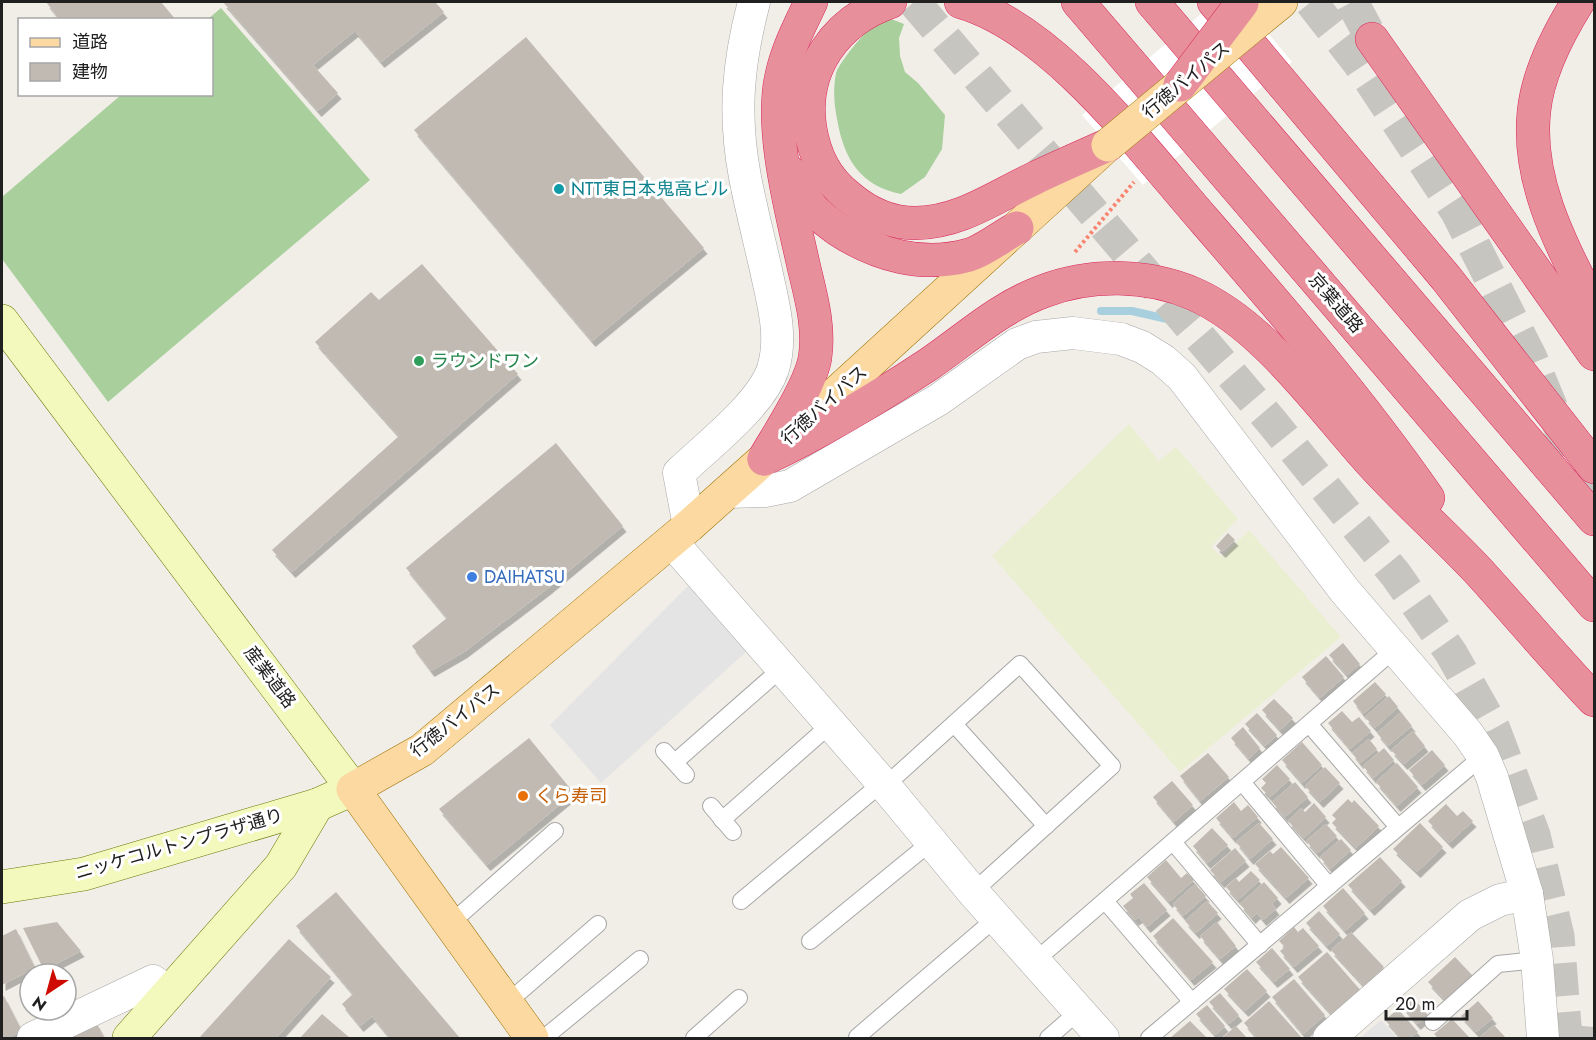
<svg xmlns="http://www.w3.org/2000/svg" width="1596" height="1040" font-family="Jost,'Noto Sans JP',sans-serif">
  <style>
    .farmland { fill: #ebefd2 }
    .forest { fill: #a8cf9c }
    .parking { fill: #e4e4e4 }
    .pier { fill: #fff }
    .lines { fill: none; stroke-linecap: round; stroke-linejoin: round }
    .stream { stroke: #a8cfde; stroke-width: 8 }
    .building { fill: #c1bab3; filter: url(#shadow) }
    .highway-tunnel { stroke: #c7c5bf; stroke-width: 33; stroke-dasharray: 33 16; stroke-linecap: butt }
    .lane-casing { stroke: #a7a7a7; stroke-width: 18 }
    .street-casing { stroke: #a7a7a7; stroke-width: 33 }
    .secondary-casing { stroke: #677906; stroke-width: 34 }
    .primary-casing { stroke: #9b7001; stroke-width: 34 }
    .highway-casing { stroke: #da285c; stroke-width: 34 }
    .path { stroke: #f9846f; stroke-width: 4; stroke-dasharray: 3 3; stroke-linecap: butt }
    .lane { stroke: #fff; stroke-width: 16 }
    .street { stroke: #fff; stroke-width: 32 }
    .secondary { stroke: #f3f9bc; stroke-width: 33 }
    .primary { stroke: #fbd9a1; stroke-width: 33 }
    .highway { stroke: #e78f9b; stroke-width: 33 }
    .primary-bridge-casing { stroke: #9b7001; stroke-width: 34; stroke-linecap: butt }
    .highway-bridge-casing { stroke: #da285c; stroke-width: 34; stroke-linecap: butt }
    .primary-bridge { stroke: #fbd9a1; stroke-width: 33 }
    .highway-bridge { stroke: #e78f9b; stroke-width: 33 }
    .culture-dot { fill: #0f9aa8; stroke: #fff; stroke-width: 2 }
    .leisure-dot { fill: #2e9e5b; stroke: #fff; stroke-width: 2 }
    .shop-dot { fill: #3f7fe0; stroke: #fff; stroke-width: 2 }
    .food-dot { fill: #e8710a; stroke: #fff; stroke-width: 2 }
    .labels { text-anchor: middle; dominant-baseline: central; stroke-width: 6; stroke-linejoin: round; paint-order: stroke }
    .street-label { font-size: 18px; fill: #202020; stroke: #fff }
    .culture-label { font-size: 18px; fill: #0d838f; stroke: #fff; text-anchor: start }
    .leisure-label { font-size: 18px; fill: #27864d; stroke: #fff; text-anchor: start }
    .shop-label { font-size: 18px; fill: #366cbe; stroke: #fff; text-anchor: start }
    .food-label { font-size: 18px; fill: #c56008; stroke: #fff; text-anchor: start }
  </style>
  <defs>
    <filter id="shadow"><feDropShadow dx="3.5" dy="6" stdDeviation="0" flood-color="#0004"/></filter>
  </defs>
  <rect width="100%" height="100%" fill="#f1eee7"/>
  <!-- farmland -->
  <path class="farmland" d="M1129,424l30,37 17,-14 62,72 -27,28 11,10 27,-27 92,107 -161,135 -188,-216z"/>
  <!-- forest -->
  <g class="forest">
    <path d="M221,8l149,172 -262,222 -106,-143v-62l119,-102 91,-1v-74l-4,-1z"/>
    <path d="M891,19l13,5 -5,14 1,18 5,16 13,11 27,32 -3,34 -17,28 -24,17c-41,-8 -57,-35 -64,-75 -3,-15 -4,-31 -1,-46 3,-10 29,-42 38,-48 5,-3 12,-4 17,-6z"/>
  </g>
  <!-- parking -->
  <g class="parking">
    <path d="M690,584l57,67 -146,132 -51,-58z"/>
    <path d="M1381,1020l16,18h-37z"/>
  </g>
  <!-- pier -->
  <path class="pier" d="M1215,2h27l50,60 -149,123 -61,-70z"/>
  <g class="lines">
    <!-- stream -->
    <path class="stream" d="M1101,311h31l44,10"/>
  </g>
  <!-- building -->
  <g class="building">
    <path d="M46,2h115l15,18h-116z"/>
    <path d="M223,2h212l9,10 -63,50 -26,-31 -42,34 25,28 -20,18z"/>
    <path d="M526,37l178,211 -112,93 -178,-211z"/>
    <path d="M422,264l96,110 -226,198 -20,-22 127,-114 -84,-94 56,-50 8,8z"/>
    <path d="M556,443l67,83 -76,63 -83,63 -33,19 -19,-25 35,-28 -41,-50z"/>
    <path d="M1228,533l7,7 -13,12 -6,-6z"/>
    <path d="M1343,643l17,21 -13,11 -18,-20z"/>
    <path d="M1326,656l18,21 -24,21 -18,-21z"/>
    <path d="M1375,682l11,12 -23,20 -10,-13z"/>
    <path d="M1389,696l9,11 -23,21 -10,-11z"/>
    <path d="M1274,699l19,19 -13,12 -18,-20z"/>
    <path d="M1342,711l10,11 7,-5 12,14 -21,18 -22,-26z"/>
    <path d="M1401,712l11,14 -24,20 -11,-13z"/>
    <path d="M1257,713l20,22 -12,11 -20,-22z"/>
    <path d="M1243,727l17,21 -11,11 -18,-21z"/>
    <path d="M1413,731l12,15 -21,18 -13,-14z"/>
    <path d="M529,738l45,55 -87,72 -48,-56z"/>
    <path d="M1369,739l8,10 -17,14 -8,-10z"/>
    <path d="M1302,742l20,23 -20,18 -20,-23z"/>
    <path d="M1384,748l10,12 -21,18 -10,-12z"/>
    <path d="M1432,750l13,15 -23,20 -13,-15z"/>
    <path d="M1208,753l21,24 -29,24 -20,-25z"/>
    <path d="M1397,763l21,24 -21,19 -21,-24z"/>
    <path d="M1277,765l13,14 -20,18 -9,-9 5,-5 -4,-4z"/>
    <path d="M1325,767l15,16 -20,19 -15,-16z"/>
    <path d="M1172,781l21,24 -19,17 -21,-25z"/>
    <path d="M1295,782l13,15 -23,20 -13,-15z"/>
    <path d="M1348,799l4,4 2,-3 25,26 -23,22 -24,-25 4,-4 -4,-4z"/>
    <path d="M1234,802l7,9 7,-6 10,12 -25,21 -17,-20z"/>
    <path d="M1314,803l12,14 -22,21 -16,-17 13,-13 4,4z"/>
    <path d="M1446,804l11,12 6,-5 10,10 -24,22 -21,-22z"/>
    <path d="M1259,823l14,16 -23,20 -14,-17z"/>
    <path d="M1420,823l23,24 -26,25 -24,-23z"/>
    <path d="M1326,824l11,12 -20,17 -11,-12z"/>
    <path d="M1212,828l16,17 -21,18 -14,-17z"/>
    <path d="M1341,839l10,11 -21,19 -10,-12z"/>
    <path d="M1281,847l28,31 -23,20 -31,-34 15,-13 3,3z"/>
    <path d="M1235,848l11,13 -25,21 -11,-12z"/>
    <path d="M1380,857l22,24 -31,29 -23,-25z"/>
    <path d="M1166,860l15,18 6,-5 7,7 -25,22 -22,-25z"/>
    <path d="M1251,871l9,9 -22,20 -12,-13 10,-9 3,4z"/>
    <path d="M1264,882l14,16 -6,6 4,5 -13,11 -6,-7 -5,5 -12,-14z"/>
    <path d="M1144,883l23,27 -20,17 -8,-10 -4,3 -12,-14 10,-8 -3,-4z"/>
    <path d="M1195,884l11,12 -23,20 -10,-12z"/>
    <path d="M1343,888l22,25 -20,18 -22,-25z"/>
    <path d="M336,892l124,146h-70l-18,-22 -12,10 -18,-22 11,-10 -57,-68z"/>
    <path d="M1207,901l11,12 -22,20 -11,-12z"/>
    <path d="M1319,911l21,23 -13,12 -21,-23z"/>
    <path d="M1173,918l40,44 -22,18 -38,-44z"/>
    <path d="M57,922l24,29 -37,19 -21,-42z"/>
    <path d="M1217,922l19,24 -16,13 -20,-23z"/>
    <path d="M1294,927l4,5 5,-4 16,18 -25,21 -14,-16 5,-4 -6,-6z"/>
    <path d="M16,929l19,39 -33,17v-49z"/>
    <path d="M1351,932l33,35 -20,19 -33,-36z"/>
    <path d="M289,939l42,38 -55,61h-77z"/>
    <path d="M1272,948l18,21 -16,13 -18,-20z"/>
    <path d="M1327,952l36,41 -28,25 -37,-41z"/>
    <path d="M1455,957l18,19 -27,25 -18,-19z"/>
    <path d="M1247,969l20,22 -22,20 -21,-22z"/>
    <path d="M1294,979l31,36 -22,19 -31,-37z"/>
    <path d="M1220,993l19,22 -10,9 -20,-22z"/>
    <path d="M4,996l18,35 -14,7h-6v-41z"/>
    <path d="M1414,999l14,16 -11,9 -14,-17z"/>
    <path d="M1269,1001l33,37h-45l-13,-15z"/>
    <path d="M1478,1001l15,17 -17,14 -15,-16z"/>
    <path d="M1207,1005l18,21 -10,9 -19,-21z"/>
    <path d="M1398,1009l20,23 -8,6h-9l-16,-18z"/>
    <path d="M322,1014l28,24h-50z"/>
    <path d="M1452,1019l17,18 -2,1h-29l-4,-4z"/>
    <path d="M1190,1021l17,17h-37z"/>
    <path d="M96,1022l8,15 -4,1h-28l-2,-3z"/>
    <path d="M1494,1025l12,13h-27z"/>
    <path d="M1236,1026l11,12h-25z"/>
  </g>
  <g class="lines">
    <!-- highway-tunnel -->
    <g class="highway-tunnel">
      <path d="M914,2l357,419 125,154 55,78 43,76 40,106 24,101 8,102"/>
      <path d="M1311,2l47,60 99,150 74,146 63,152"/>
      <path d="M1352,2l20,37"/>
      <path d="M1593,1038l1,-11"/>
    </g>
    <!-- lane casing -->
    <g class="lane-casing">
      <g id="lane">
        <path d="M954,724l92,102"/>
        <path d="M1309,724l89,103"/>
        <path d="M664,751l22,24"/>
        <path d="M675,762l107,-94"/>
        <path d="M1242,782l87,104"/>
        <path d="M885,786l135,-122 92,102 -139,126"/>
        <path d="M711,806l22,26"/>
        <path d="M722,820l109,-96"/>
        <path d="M1173,842l87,103"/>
        <path d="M741,901l141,-118"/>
        <path d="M1105,901l87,101"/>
        <path d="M451,923l104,-92"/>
        <path d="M810,941l121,-99"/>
        <path d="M1035,961l360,-312"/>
        <path d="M507,1003l91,-79"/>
        <path d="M1433,1022l65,-58 39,-4"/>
        <path d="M857,1037l139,-119"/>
        <path d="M544,1038l96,-79"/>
        <path d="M694,1038l45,-40"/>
        <path d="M1048,1038l31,-27"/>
        <path d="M1149,1038l334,-282"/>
      </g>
    </g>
    <!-- street casing -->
    <g class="street-casing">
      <g id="street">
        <path d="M727,492l38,-1 25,-5 148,-86 79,-56 19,-7 37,-4 48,6 21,8 21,13 19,17 163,214 123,143 15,22 9,21 35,117 10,66 6,78"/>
        <path d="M689,526l-10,-53c28,-27 82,-68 94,-104 10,-33 0,-66 -7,-99 -7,-31 -15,-62 -21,-93 -12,-63 -7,-114 9,-175"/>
        <path d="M671,541l214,245 88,106 130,146"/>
        <path d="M33,1038l120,-57 16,11"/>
        <path d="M1329,1038l141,-123 30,-15 27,-6"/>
      </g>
    </g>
    <!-- secondary casing -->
    <g class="secondary-casing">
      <g id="secondary">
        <path d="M2,321l351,468 -36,16 -233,69 -82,13"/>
        <path d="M129,1038l152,-172 36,-61"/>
      </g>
    </g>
    <!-- primary casing -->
    <g class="primary-casing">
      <g id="primary">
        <path d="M1259,20l22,-18"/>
        <path d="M532,1038l-179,-249 69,-39 267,-224 75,-67 339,-310"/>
      </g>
    </g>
    <!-- highway casing -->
    <g class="highway-casing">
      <g id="highway">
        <path d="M890,2c-54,19 -89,67 -80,126 5,29 16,51 39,69 19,16 41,26 66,26 44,0 80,-26 118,-44 25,-12 50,-23 75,-34"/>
        <path d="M961,2c93,27 180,146 243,218 78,90 156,180 224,278"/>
        <path d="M1078,2l516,603"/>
        <path d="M1152,2l442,517"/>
        <path d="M1214,2l232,276 148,189"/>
        <path d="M1578,2c-20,32 -40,70 -44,109 -8,71 29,137 60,198"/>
        <path d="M1372,39l222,315"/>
        <path d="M791,173c6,12 13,25 21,35 7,8 17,15 25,21 39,26 85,39 132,26 16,-5 33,-19 48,-27"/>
        <path d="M764,459c57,-27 112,-60 165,-95 38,-26 71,-57 115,-73 47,-18 104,-17 150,3 68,30 124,109 172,163 36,41 78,77 115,117 38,42 74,85 113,126"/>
        <path d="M764,459c15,-26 46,-73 51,-101 5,-33 -5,-64 -12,-95 -12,-54 -34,-136 -21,-189 6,-26 18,-49 29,-72"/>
      </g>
    </g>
    <!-- path -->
    <path class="path" d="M1075,252l59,-70"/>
    <!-- lane -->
    <use href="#lane" class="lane"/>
    <!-- street -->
    <use href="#street" class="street"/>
    <!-- secondary -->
    <use href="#secondary" class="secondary"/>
    <!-- primary -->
    <use href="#primary" class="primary"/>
    <!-- highway -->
    <use href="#highway" class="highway"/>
    <!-- primary-bridge casing -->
    <g class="primary-bridge-casing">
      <path id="primary-bridge" d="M1108,145l151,-125"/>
    </g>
    <!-- highway-bridge casing -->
    <g class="highway-bridge-casing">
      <path id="highway-bridge" d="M1180,85l62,-82"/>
    </g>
    <!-- primary-bridge -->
    <use href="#primary-bridge" class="primary-bridge"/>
    <!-- highway-bridge -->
    <use href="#highway-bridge" class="highway-bridge"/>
  </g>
  <!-- markers -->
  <circle class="culture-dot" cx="559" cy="189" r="6"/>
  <circle class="leisure-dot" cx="419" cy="361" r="6"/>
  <circle class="shop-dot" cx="472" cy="577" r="6"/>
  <circle class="food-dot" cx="523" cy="796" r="6"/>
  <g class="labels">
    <!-- street labels -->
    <g class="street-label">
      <text transform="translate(1186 80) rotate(-40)">行徳バイパス</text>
      <text transform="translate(1336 303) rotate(49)">京葉道路</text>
      <text transform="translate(824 405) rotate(-42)">行徳バイパス</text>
      <text transform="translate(270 677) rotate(53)">産業道路</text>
      <text transform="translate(455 720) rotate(-38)">行徳バイパス</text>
      <text transform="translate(179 844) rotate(-16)">ニッケコルトンプラザ通り</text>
    </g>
    <!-- culture labels -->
    <g class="culture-label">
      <text x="571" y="189">NTT東日本鬼高ビル</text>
    </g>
    <!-- leisure labels -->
    <g class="leisure-label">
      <text x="431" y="361">ラウンドワン</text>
    </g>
    <!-- shop labels -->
    <g class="shop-label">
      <text x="484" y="577">DAIHATSU</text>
    </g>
    <!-- food labels -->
    <g class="food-label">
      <text x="535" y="796">くら寿司</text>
    </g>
  </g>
  <!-- border -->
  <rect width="1596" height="1040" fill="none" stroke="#202020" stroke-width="6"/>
  <!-- legend -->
  <rect x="18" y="18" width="195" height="78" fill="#ffffff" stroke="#a6a6a6" stroke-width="1.5"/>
  <rect x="30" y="38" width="30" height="9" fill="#fbd9a1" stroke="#a6a6a6" stroke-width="1.5"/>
  <text x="72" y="48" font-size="18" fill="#202020">道路</text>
  <rect x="30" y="63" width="30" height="18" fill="#c1bab3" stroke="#a6a6a6" stroke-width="1.5"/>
  <text x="72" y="78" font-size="18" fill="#202020">建物</text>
  <!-- north arrow -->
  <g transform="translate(48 992) rotate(216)"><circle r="28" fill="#ffffff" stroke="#a6a6a6" stroke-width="1.5"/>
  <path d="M0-4.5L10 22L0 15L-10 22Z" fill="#cf0b01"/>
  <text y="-9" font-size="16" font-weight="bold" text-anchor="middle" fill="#202020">N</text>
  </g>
  <!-- scale -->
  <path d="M1386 1010v9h81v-9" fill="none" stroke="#202020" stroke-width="3"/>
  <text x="1395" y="1010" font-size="18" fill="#202020" stroke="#ffffff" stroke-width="4.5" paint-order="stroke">20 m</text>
</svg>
